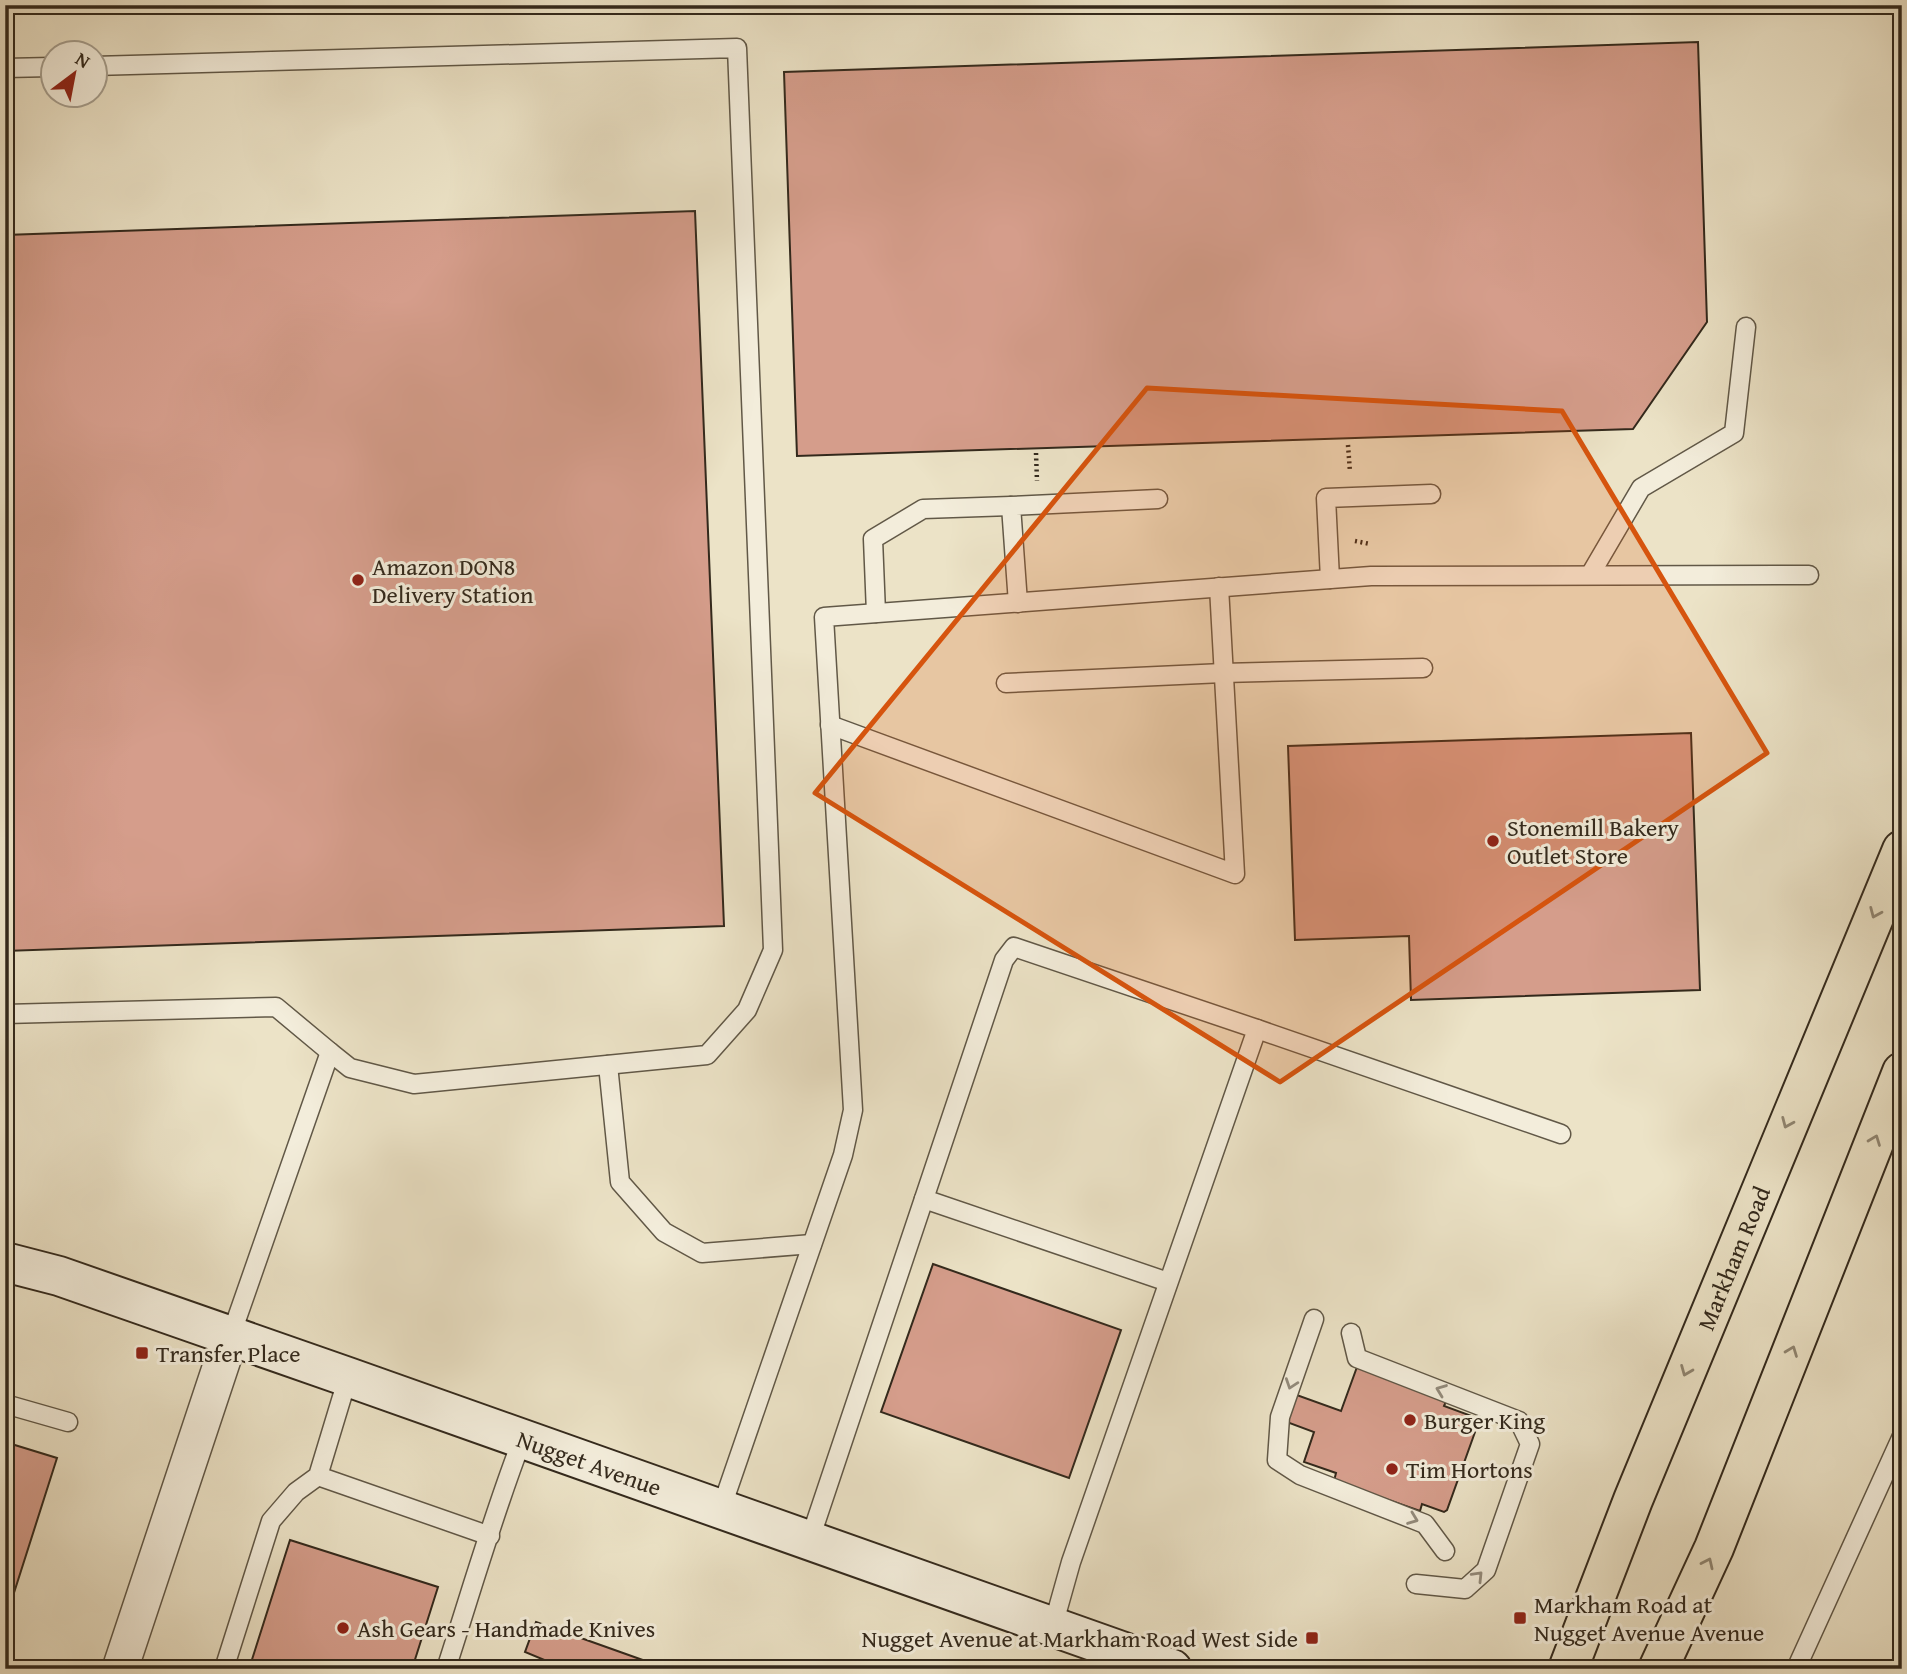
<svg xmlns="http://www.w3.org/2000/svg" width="1907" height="1674" font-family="'Gentium Book Plus',serif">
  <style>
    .building { fill: #d59d8b; stroke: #33291c; stroke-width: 2 }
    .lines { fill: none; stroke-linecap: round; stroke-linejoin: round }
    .lane-casing { stroke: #615847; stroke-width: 21 }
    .street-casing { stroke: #615847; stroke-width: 38 }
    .secondary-casing { stroke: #33291c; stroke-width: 42 }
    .primary-casing { stroke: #33291c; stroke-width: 42 }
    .path { stroke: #33291c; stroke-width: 4.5; stroke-dasharray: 2 3.5; stroke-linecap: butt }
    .lane { stroke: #f3eddb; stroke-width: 18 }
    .street { stroke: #f3eddb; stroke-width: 35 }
    .secondary { stroke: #f3eddb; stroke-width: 38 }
    .primary { stroke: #ece3c7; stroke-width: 38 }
    .oneway { stroke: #908672 }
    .oneway2 { stroke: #938b7c }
    .marked { fill: #d6540e; fill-opacity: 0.2; stroke: #d6540e; stroke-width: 5; stroke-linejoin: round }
    .poi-dot { fill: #8f2418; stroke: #f3eddb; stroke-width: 2.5 }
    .labels { text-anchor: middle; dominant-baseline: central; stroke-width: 6; stroke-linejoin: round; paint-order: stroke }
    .poi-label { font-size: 24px; fill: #33291c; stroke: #f3eddb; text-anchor: start }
    .street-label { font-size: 24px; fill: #33291c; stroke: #f3eddb }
  </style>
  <rect width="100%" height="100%" fill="#ece3c7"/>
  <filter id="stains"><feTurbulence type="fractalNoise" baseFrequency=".00286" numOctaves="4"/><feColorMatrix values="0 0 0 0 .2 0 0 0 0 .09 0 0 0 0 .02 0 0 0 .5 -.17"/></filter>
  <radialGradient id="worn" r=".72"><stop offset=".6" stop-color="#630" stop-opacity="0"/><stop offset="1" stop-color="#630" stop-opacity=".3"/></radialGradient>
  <!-- building -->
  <g class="building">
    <path d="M1698,42l9,280 -74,107 -836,27 -13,-384z"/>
    <path d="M695,211l29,715 -719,25v-716z"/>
    <path d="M1691,733l9,257 -289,10 -2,-64 -114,4 -7,-194z"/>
    <path d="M933,1264l188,66 -52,148 -188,-66z"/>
    <path d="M1357,1367l90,32 -3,7 33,12 2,3 -32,89 -3,2 -22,-8 -2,7 -86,-30 2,-8 -32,-11 10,-30 -30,-11 10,-27 47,17z"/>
    <path d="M5,1442l52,16 -52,163z"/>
    <path d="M290,1540l148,47 -26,82h-163z"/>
    <path d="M536,1622l132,47h-102l-41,-17z"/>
  </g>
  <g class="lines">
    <!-- lane casing -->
    <g class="lane-casing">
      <g id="lane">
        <path d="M94,66l643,-18 36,902 -26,60 -40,45 -293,29 -64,-16 -20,-16 -100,286"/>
        <path d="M5,68l47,-1"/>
        <path d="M1590,575l51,-87 93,-55 12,-106"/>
        <path d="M1330,579l-4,-81 105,-4"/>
        <path d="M1018,603l-7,-97 147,-7"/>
        <path d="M876,613l-3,-74 50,-30 88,-3"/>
        <path d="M1006,683l217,-10 200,-5"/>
        <path d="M830,725l405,149 -16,-287"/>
        <path d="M5,1014l271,-7 54,45"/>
        <path d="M1257,1029l304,105"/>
        <path d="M608,1065l12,117 44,50 38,21 110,-9"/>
        <path d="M924,1199l244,83"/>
        <path d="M1314,1319l-34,98 -3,43 23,15 125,49 20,27"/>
        <path d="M1351,1333l6,25 162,63 11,23 -44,126 -21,19 -49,-5"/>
        <path d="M5,1404l63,18"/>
        <path d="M318,1476l172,60"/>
        <path d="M721,1509l122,-354 10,-45 -29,-493 547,-41 438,-1"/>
        <path d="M810,1539l194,-579 10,-13 243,82 -186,533 -18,64"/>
        <path d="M224,1669l47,-148 25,-29 22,-16 30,-99"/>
        <path d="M446,1669c25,-77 47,-154 76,-229"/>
        <path d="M1796,1669l106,-233"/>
      </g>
    </g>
    <!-- street casing -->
    <g class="street-casing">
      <path id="street" d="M120,1669l110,-331"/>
    </g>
    <!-- secondary casing -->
    <g class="secondary-casing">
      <g id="secondary">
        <path id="s1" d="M5,1262l54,14 289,101 824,292"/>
      </g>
    </g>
    <!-- primary casing -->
    <g class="primary-casing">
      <g id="primary">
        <path id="s2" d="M1568,1669l65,-169 269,-650"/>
        <path d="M1658,1669l56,-121 188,-476"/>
      </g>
    </g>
    <!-- path -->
    <g class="path">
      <path d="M1348,445l2,27"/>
      <path d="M1036,453l1,28"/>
      <path d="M1355,541l15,3"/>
    </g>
    <!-- lane -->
    <use href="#lane" class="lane"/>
    <!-- street -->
    <use href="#street" class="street"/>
    <!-- secondary -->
    <use href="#secondary" class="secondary"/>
    <!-- primary -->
    <use href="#primary" class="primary"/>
  </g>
  <!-- one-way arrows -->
  <defs><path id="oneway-chevron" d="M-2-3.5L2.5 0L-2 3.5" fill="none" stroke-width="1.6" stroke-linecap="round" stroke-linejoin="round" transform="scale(1.75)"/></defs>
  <g class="oneway">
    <use href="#oneway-chevron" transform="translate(1875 913) rotate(113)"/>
    <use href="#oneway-chevron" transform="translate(1787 1123) rotate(113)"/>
    <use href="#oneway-chevron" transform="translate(1875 1140) rotate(-69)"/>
    <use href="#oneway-chevron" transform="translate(1792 1351) rotate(-69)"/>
    <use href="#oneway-chevron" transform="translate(1686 1371) rotate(112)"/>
    <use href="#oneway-chevron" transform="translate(1708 1563) rotate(-65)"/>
  </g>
  <g class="oneway2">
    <use href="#oneway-chevron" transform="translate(1291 1384) rotate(109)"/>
    <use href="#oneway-chevron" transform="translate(1441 1390) rotate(-159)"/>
    <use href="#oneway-chevron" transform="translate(1413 1519) rotate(21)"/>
    <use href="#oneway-chevron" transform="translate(1478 1576) rotate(-46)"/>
  </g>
  <!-- marked area -->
  <path class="marked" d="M1147,388l415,23 205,342 -487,329 -465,-289z"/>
  <!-- markers -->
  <g class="poi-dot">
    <circle cx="358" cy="580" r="7"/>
    <circle cx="1493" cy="841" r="7"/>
    <rect x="135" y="1346" width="14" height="14" rx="3.5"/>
    <circle cx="1410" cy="1420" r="7"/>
    <circle cx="1392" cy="1469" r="7"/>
    <rect x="1513" y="1611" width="14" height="14" rx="3.5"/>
    <circle cx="343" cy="1628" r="7"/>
    <rect x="1305" y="1631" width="14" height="14" rx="3.5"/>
  </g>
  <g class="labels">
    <!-- poi labels -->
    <g class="poi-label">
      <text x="372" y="566">Amazon DON8<tspan x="372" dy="28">Delivery Station</tspan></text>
      <text x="1507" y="827">Stonemill Bakery<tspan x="1507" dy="28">Outlet Store</tspan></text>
      <text x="156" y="1353">Transfer Place</text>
      <text x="1424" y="1420">Burger King</text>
      <text x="1406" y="1469">Tim Hortons</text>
      <text x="1534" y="1604">Markham Road at<tspan x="1534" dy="28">Nugget Avenue Avenue</tspan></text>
      <text x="357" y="1628">Ash Gears - Handmade Knives</text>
      <text x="1298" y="1638" text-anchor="end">Nugget Avenue at Markham Road West Side</text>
    </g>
    <!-- street labels -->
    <g class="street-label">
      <text stroke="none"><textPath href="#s2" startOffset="443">Markham Road</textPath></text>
      <text stroke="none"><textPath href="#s1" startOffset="618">Nugget Avenue</textPath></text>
    </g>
  </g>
  <!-- margin -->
  <rect width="1907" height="1674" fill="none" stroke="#ece3c7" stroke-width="28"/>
  <rect x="7" y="7" width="1893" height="1660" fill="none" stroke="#33291c" stroke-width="3.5"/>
  <rect x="14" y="14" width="1879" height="1646" fill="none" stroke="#33291c" stroke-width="2"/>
  <!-- north arrow -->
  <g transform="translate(74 74) rotate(32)"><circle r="33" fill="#f3eddb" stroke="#a69f8f" stroke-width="2"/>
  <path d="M0-5L12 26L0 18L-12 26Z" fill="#8f2418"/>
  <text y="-10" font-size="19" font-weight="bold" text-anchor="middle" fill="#33291c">N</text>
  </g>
  <rect width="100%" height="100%" filter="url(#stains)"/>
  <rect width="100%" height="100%" fill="url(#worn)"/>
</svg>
